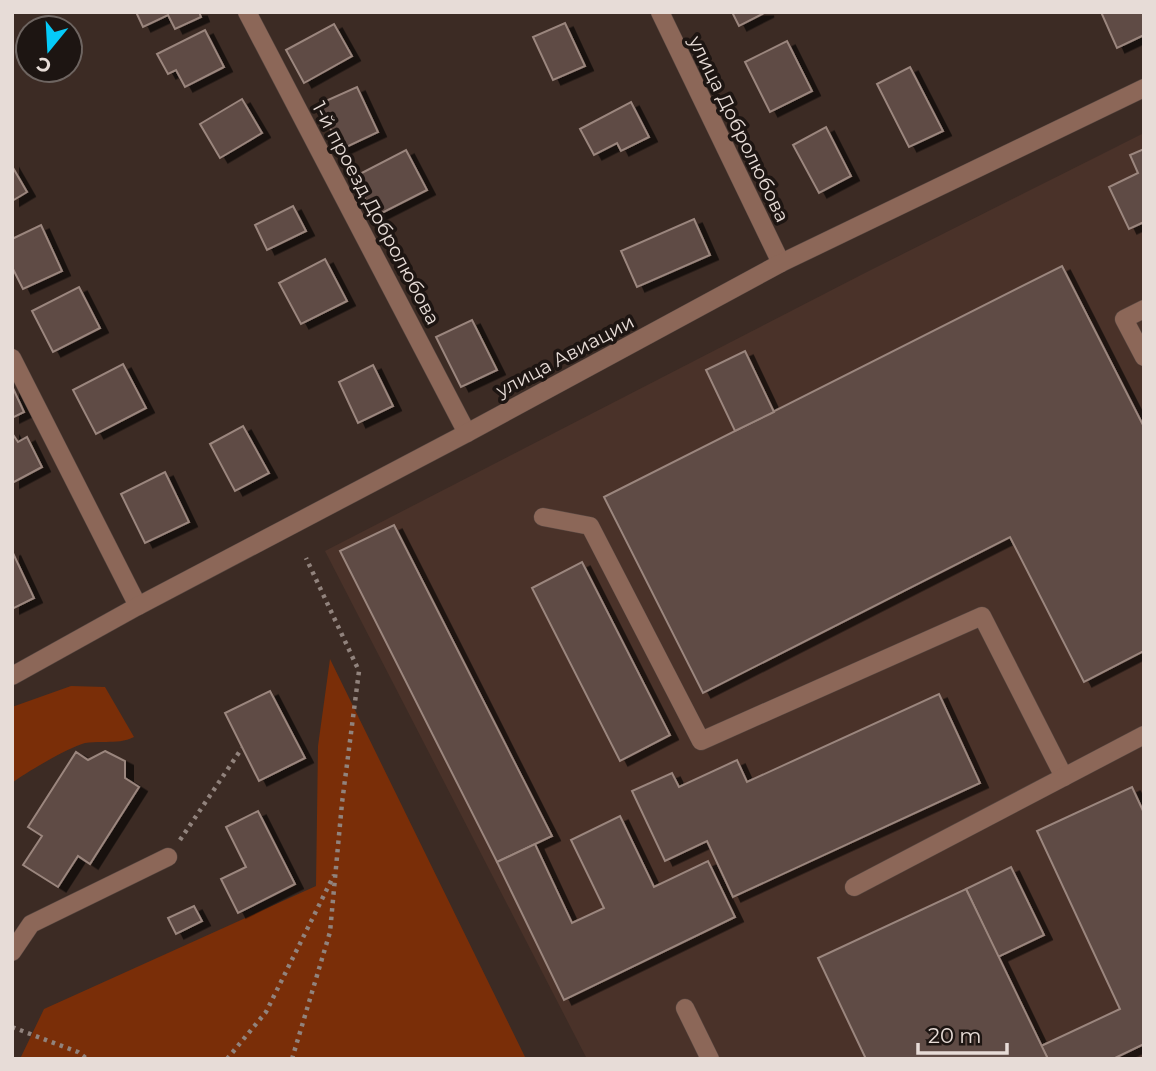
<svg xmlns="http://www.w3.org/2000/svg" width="1156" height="1071" font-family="Montserrat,sans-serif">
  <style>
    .built { fill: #4a3229 }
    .green { fill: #7a2e08 }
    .building { fill: #5e4b44; stroke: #9b867e; stroke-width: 2; filter: url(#shadow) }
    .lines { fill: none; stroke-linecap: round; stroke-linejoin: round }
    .minor-casing { stroke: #574741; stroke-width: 19 }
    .path { stroke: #91837d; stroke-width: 4.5; stroke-dasharray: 3.5 5; stroke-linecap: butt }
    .minor { stroke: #8c6758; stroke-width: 18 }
    .labels { text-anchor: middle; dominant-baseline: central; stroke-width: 7; stroke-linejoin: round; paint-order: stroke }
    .street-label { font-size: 19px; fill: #e7dcd7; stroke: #1d1512 }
  </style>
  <defs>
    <filter id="shadow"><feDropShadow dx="8" dy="4.5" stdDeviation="0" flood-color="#0009"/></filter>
  </defs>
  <rect width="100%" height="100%" fill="#3c2b24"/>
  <!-- built -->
  <path class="built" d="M1144,133v926h-557l-262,-508 536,-276z"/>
  <!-- green -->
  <g class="green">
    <path d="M330,659l196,400h-506l24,-50 272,-123 2,-140z"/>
    <path d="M71,686l34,1 29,50c-16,8 -32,3 -49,6 -16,4 -60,30 -73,40v-76z"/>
  </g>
  <!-- building -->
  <g class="building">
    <path d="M136,12h63l2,5 -26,12 -7,-14 -25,12z"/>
    <path d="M732,12h34l-27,14z"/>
    <path d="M1101,12h43v23l-27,13z"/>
    <path d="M565,23l20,43 -32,14 -20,-43z"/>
    <path d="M334,24l18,32 -48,27 -18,-33z"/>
    <path d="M205,30l19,37 -39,20 -9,-17 -8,4 -11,-20z"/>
    <path d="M787,41l25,50 -42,21 -25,-50z"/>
    <path d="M910,67l33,64 -34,16 -32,-63z"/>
    <path d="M357,87l21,45 -38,18 -21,-46z"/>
    <path d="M242,99l20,34 -42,25 -20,-34z"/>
    <path d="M631,102l18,35 -28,14 -4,-8 -23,12 -14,-26z"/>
    <path d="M826,127l25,49 -32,17 -26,-48z"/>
    <path d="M1144,149v73l-15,7 -20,-42 29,-14 -8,-18z"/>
    <path d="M406,150l21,40 -53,27 -20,-40z"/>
    <path d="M12,166l15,26 -15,9z"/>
    <path d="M293,206l13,25 -39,19 -12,-25z"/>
    <path d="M694,219l16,36 -73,32 -16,-36z"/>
    <path d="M41,225l21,46 -39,18 -11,-22v-28z"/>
    <path d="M325,259l22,42 -46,23 -22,-41z"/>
    <path d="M1062,266l82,161v224l-60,31 -74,-145 -307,156 -99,-196z"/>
    <path d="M79,287l21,41 -47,24 -21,-41z"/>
    <path d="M472,320l25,50 -36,17 -25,-50z"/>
    <path d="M745,351l29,61 -39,19 -29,-61z"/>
    <path d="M123,364l23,44 -50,26 -23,-44z"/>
    <path d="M373,365l20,41 -35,17 -19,-41z"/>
    <path d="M12,386l12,26 -12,6z"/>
    <path d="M243,426l26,47 -34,18 -25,-47z"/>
    <path d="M12,433l6,9 9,-5 15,30 -30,16z"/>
    <path d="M165,472l24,50 -44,21 -24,-49z"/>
    <path d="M394,525l158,311 -55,26 -157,-311z"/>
    <path d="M12,551l22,47 -22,11z"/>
    <path d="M582,562l88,173 -50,26 -88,-173z"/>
    <path d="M270,691l35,67 -46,23 -34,-68z"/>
    <path d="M939,694l41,89 -247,114 -26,-56 -42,20 -33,-70 40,-18 7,14 58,-27 10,22z"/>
    <path d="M105,751l20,10v17l14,9 -49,77 -12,-8 -20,31 -35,-22 19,-29 -14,-9 48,-75 12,8z"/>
    <path d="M1132,787l12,26v231l-31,15h-65l-7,-13 79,-37 -83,-178z"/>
    <path d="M258,811l37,73 -57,29 -17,-34 25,-12 -20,-40z"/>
    <path d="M620,816l34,71 54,-26 27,56 -171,83 -67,-138 38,-18 37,79 32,-15 -33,-68z"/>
    <path d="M1011,867l33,68 -46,22 -32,-68z"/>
    <path d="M966,889l82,170h-182l-48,-101z"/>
    <path d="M194,906l8,15 -26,13 -8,-16z"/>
  </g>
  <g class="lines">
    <!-- minor casing -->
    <g class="minor-casing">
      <g id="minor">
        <path d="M247,12l220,421"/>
        <path d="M660,12l121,251"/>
        <path d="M1144,309l-20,10 20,38"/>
        <path d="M12,358l126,248"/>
        <path d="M543,517l47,9 111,215 281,-125 82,161"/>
        <path d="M12,676l126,-70 329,-173 314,-170 363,-175"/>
        <path d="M854,887l290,-152"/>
        <path d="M12,952l19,-28 137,-67"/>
        <path d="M685,1008l25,51"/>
      </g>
    </g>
    <!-- path -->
    <g class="path">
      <path d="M180,840l62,-92"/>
      <path d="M12,1027l66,25 9,7"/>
      <path d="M227,1059l39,-47 68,-137"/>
      <path d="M292,1059l38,-127 12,-129 17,-132 -53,-113"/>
    </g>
    <!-- minor -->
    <use href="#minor" class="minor"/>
  </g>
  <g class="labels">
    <!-- street labels -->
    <g class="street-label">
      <text transform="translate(739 129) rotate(64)">улица Добролюбова</text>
      <text transform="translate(376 213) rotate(62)">1-й проезд Добролюбова</text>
      <text transform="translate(565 356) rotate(-28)">улица Авиации</text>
    </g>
  </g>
  <!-- border -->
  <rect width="1156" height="1071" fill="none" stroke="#e7dcd7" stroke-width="28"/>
  <!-- north arrow -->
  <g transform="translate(49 49) rotate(198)"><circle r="33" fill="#1d1512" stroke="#6e6561" stroke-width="2"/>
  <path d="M0-5L12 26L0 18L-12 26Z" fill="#05cbf9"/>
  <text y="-10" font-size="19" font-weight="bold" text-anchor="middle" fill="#e7dcd7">С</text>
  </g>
  <!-- scale -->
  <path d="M918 1043v10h89v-10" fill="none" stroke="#e7dcd7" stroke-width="3.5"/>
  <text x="928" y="1043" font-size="21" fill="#e7dcd7" stroke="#1d1512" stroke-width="5" paint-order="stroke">20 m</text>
</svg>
